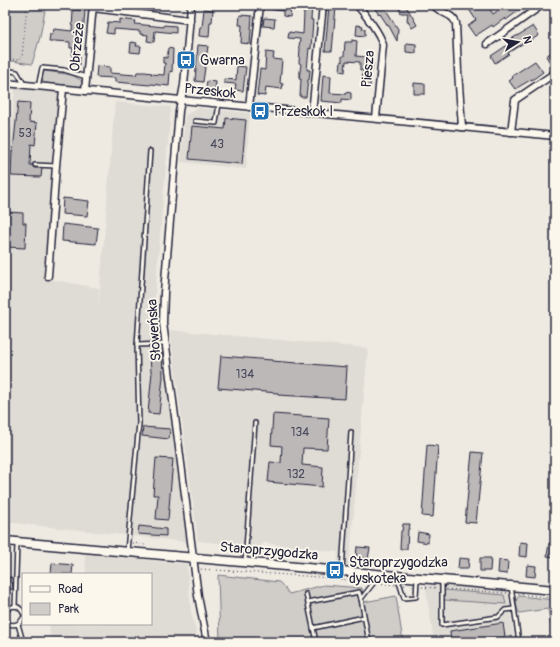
<svg xmlns="http://www.w3.org/2000/svg" width="560" height="647" font-family="Pangolin,sans-serif">
  <style>
    .built { fill: #dfdbd5 }
    .green { fill: #d0cdc9; stroke: #797882 }
    .building { fill: #bcb8b8; stroke: #22223b }
    .lines { fill: none; stroke-linecap: round; stroke-linejoin: round }
    .service-casing { stroke: #22223b; stroke-width: 6 }
    .minor-casing { stroke: #22223b; stroke-width: 9 }
    .tertiary-casing { stroke: #22223b; stroke-width: 11 }
    .path { stroke: #22223b; stroke-width: 1; stroke-dasharray: 1 3; stroke-linecap: butt }
    .service { stroke: #fbf7ec; stroke-width: 3 }
    .minor { stroke: #fbf7ec; stroke-width: 6 }
    .tertiary { stroke: #fbf7ec; stroke-width: 8 }
    .labels { text-anchor: middle; dominant-baseline: central; stroke-width: 3.5; stroke-linejoin: round; paint-order: stroke }
    .number-label { font-size: 12px; fill: #48485a }
    .street-label { font-size: 14px; fill: #22223b; stroke: #fbf7ec }
    .poi-label { font-size: 14px; fill: #22223b; stroke: #fbf7ec; text-anchor: start }
  </style>
  <rect width="100%" height="100%" fill="#eeeae2"/>
  <filter id="ink" filterUnits="userSpaceOnUse"><feTurbulence type="fractalNoise" baseFrequency=".025" numOctaves="2"/><feDisplacementMap in="SourceGraphic" scale="8" xChannelSelector="R" yChannelSelector="G"/><feConvolveMatrix kernelMatrix="1 2 1 2 8 2 1 2 1" color-interpolation-filters="sRGB"/></filter>
  <g filter="url(#ink)">
    <!-- built -->
    <g class="built">
      <path d="M15,87l46,6 -6,55 -12,130 56,10 -1,25 17,-211 56,5 -19,222 8,1 28,212 -183,-20v-312l5,-66z"/>
      <path d="M197,108l53,5 -4,56 -65,-7 4,-46z"/>
      <path d="M170,330l198,18 -19,219 -12,-2 1,-13 -74,-9 -5,4 -61,-6z"/>
      <path d="M85,554l102,10 4,48 8,30h-148l-2,-18h102v-50h-65z"/>
      <path d="M425,584l83,6 6,52h-80z"/>
    </g>
    <!-- green -->
    <g class="green">
      <path d="M5,5h41l-6,32 -8,27 -27,-4z"/>
      <path d="M44,71l22,3 8,2 8,5v4l-3,2 -4,-1 -32,-3 -1,-9z"/>
      <path d="M218,575l61,7 6,6 4,6 35,-9 38,3 2,14 32,-6 7,46h-183z"/>
      <path d="M443,590l61,5 2,9 -62,-4z"/>
      <path d="M519,596l36,4v34l-3,1 -4,-26 -29,4c-2,-6 -5,-12 0,-17z"/>
    </g>
    <!-- building -->
    <g class="building">
      <path d="M267,5h24l-1,12 -7,-1v-5l-16,-2z"/>
      <path d="M302,5h10l-1,15h2l-2,29 -2,-1 -2,22h3l-1,10h-1l-2,17h-6l1,-18h-2l2,-15 -2,-1 1,-15 -1,-1 1,-8 -12,-1 1,-6 14,2 1,-21 -2,-1z"/>
      <path d="M377,5h6l15,24 -1,12 -8,-15h-1l-8,-12 -1,1 -5,-8z"/>
      <path d="M405,5l4,6 8,14 -5,3 -5,-8 1,-7h-7l-2,-4z"/>
      <path d="M466,5h21l6,9 14,-9h19l-20,15 -1,-2 -12,9 -1,-2 -17,11 -7,-10 8,-6z"/>
      <path d="M329,6l7,1 -4,44h-7z"/>
      <path d="M204,9l9,1 -1,12h-2l-1,15 -10,-1 1,-9h2z"/>
      <path d="M73,10l12,1 -2,24h-2l-2,22h1v8h-9l2,-17h-3v-6l-16,-1 -1,1h-4l1,-8h3l1,-5 18,2z"/>
      <path d="M240,15l12,1 -2,28 -9,-1 1,-18h-3z"/>
      <path d="M264,18l11,1 -1,8 -11,-1z"/>
      <path d="M120,19l16,2 -1,3 29,3v-2l12,1v7l-21,-2 -1,11 -7,-1 1,-6 -8,-1v-3l-26,-2v5l-8,-1 2,-11 12,1z"/>
      <path d="M357,25l6,1 -1,3h3v7l-9,-1z"/>
      <path d="M533,26l6,9 -10,7 -1,-2 -20,13 1,1 -14,9 -4,-7 18,-12 -1,-3 8,-5h1z"/>
      <path d="M352,40l5,1 -1,15 10,1 -1,5 8,1 -1,8h-1l-1,15h-8l1,-16h-3v-8l-14,-1 -1,11 -5,-1 1,-10 1,1v-6h2l1,-14h7z"/>
      <path d="M131,42l6,1 -1,3h5l-1,7 -10,-1z"/>
      <path d="M406,43l10,1v9l-10,-1z"/>
      <path d="M198,45l10,1 -5,36 -8,-1z"/>
      <path d="M168,48l5,1 -1,23 -2,-1 -1,15 -18,-2 -1,1 -35,-3v-4l-19,-1 1,-11 13,1v6l26,2 1,-3h8l7,1 -1,1 13,1 1,-12h-2v-6l4,1z"/>
      <path d="M555,50v14l-3,2 -6,-10z"/>
      <path d="M266,52l8,1 -1,6 9,1 -2,23 3,1 -1,5 -16,-2 -1,9 -8,-1 3,-26 5,1z"/>
      <path d="M535,61l8,11 -11,8v-1l-17,10 -6,-8 4,-3 -1,-2z"/>
      <path d="M237,66l9,1 -3,24 -8,-1 1,-6 -12,-1v-4l12,1z"/>
      <path d="M323,75l8,1 -1,17 16,1v-2l5,1v7l-9,-1v4l-21,-2z"/>
      <path d="M207,81l9,1 -1,9 -9,-1z"/>
      <path d="M414,83l11,1v10h-11z"/>
      <path d="M18,102l12,1 -1,19 8,1 -2,22 -4,-1 -1,21h2l2,3h8l-1,9 -30,-1 1,-25h1z"/>
      <path d="M226,118l20,2 -4,44 -53,-5 3,-33 33,3z"/>
      <path d="M63,198l26,3 -2,15 -25,-2z"/>
      <path d="M8,212l15,1v10h3l-1,25 -19,-1z"/>
      <path d="M63,224l35,4 -2,16 -34,-3z"/>
      <path d="M162,353l1,24 -4,37 -11,-1 4,-41h-1l-1,-18z"/>
      <path d="M221,356l51,4v1l75,6 -2,32 -67,-4v-2l-60,-5z"/>
      <path d="M273,414l56,4 -2,31 -24,-1 -1,17 21,2 -1,20 -54,-5 2,-20 11,1 1,-17 -11,-1z"/>
      <path d="M143,427l27,2 -1,10 -27,-3z"/>
      <path d="M427,445l11,1 -5,71 -11,-1z"/>
      <path d="M472,452l11,1 -7,70 -11,-1z"/>
      <path d="M156,458l17,1 -5,61 -12,-1 2,-24h-5z"/>
      <path d="M403,524h7l-1,5h-1l-1,20h-7l1,-18h1z"/>
      <path d="M139,526l27,3v7l-28,-2z"/>
      <path d="M418,532l11,2 -1,9 -11,-2z"/>
      <path d="M520,542l8,1 -1,14 -8,-1z"/>
      <path d="M549,543l6,1v13l-8,-1z"/>
      <path d="M357,547l13,1 -2,11 -12,-2z"/>
      <path d="M459,558l10,1 -1,10h-10z"/>
      <path d="M480,558h11l-1,13h-10z"/>
      <path d="M499,560l9,1 -1,13 -9,-1z"/>
      <path d="M52,563l21,2 -1,9h-21z"/>
      <path d="M527,565l9,1 -1,11 -9,-1z"/>
      <path d="M12,577l1,12 -8,1v-12z"/>
      <path d="M503,623l2,14 -37,5h-17l-1,-11z"/>
    </g>
    <g class="lines">
      <!-- service casing -->
      <g class="service-casing">
        <g id="service">
          <path d="M5,70l12,2 7,12"/>
          <path d="M38,87l4,-19 22,2 22,7"/>
          <path d="M195,121l21,2 3,-19"/>
          <path d="M150,151l-13,194 29,-1"/>
          <path d="M35,165l21,1"/>
          <path d="M127,551l12,-128 -2,-78"/>
          <path d="M245,562l10,-139"/>
          <path d="M342,571l9,-139"/>
          <path d="M395,577l5,8 4,13 12,-1 1,-18"/>
          <path d="M442,580v45l56,-8 7,-7 9,-1"/>
          <path d="M511,586l8,56"/>
          <path d="M306,594l10,48"/>
          <path d="M308,602l51,-10 2,7"/>
          <path d="M15,606l2,-62"/>
          <path d="M5,614c4,-10 14,-10 18,-1"/>
          <path d="M5,618l4,6c6,2 11,0 14,-6"/>
          <path d="M18,624l5,18"/>
          <path d="M313,628l51,-11"/>
          <path d="M369,642l-8,-43 18,-23"/>
        </g>
      </g>
      <!-- minor casing -->
      <g class="minor-casing">
        <g id="minor">
          <path d="M191,5l-7,80 -5,26 -15,182 -1,30 35,273 9,46"/>
          <path d="M357,5c8,9 23,28 26,40l-7,73"/>
          <path d="M433,5c2,2 5,4 8,6 7,4 12,5 15,12l2,48 4,56"/>
          <path d="M93,8l97,12"/>
          <path d="M487,44l55,-39"/>
          <path d="M5,83l550,53"/>
          <path d="M85,91l8,-86"/>
          <path d="M249,107l11,-102"/>
          <path d="M312,113l11,-108"/>
          <path d="M511,132l4,-32 40,-27"/>
          <path d="M48,276l8,-110 7,-77"/>
        </g>
      </g>
      <!-- tertiary casing -->
      <g class="tertiary-casing">
        <path id="tertiary" d="M5,541l550,49"/>
      </g>
      <!-- path -->
      <g class="path">
        <path d="M5,58l13,2 4,-3 5,-52"/>
        <path d="M132,543l11,1 3,2"/>
        <path d="M201,569l132,9 36,5"/>
        <path d="M378,583l17,2"/>
        <path d="M404,585l9,1"/>
        <path d="M422,587l15,1"/>
        <path d="M446,589l61,4"/>
        <path d="M518,594l37,4"/>
      </g>
      <!-- service -->
      <use href="#service" class="service"/>
      <!-- minor -->
      <use href="#minor" class="minor"/>
      <!-- tertiary -->
      <use href="#tertiary" class="tertiary"/>
    </g>
  </g>
  <!-- icons -->
  <defs>
    <g id="bus-square" transform="scale(1)"><rect x="-9" y="-9" width="18" height="18" rx="4" fill="#1f6fb2" stroke="#fbf7ec"/><path d="M-5-6H5V4H4V6H2V4H-2V6H-4V4H-5ZM-3.5-4V0h7V-4ZM-3.5 1.2v1.5H-2V1.2ZM2 1.2v1.5H3.5V1.2Z" fill="#fff"/></g>
  </defs>
  <g fill-rule="evenodd">
    <use href="#bus-square" x="186" y="60"/>
    <use href="#bus-square" x="260" y="111"/>
    <use href="#bus-square" x="335" y="570"/>
  </g>
  <g class="labels">
    <!-- number labels -->
    <g class="number-label">
      <text x="25" y="133">53</text>
      <text x="217" y="144">43</text>
      <text x="245" y="374">134</text>
      <text x="300" y="432">134</text>
      <text x="296" y="474">132</text>
    </g>
    <!-- street labels -->
    <g class="street-label">
      <text transform="translate(77 47) rotate(-84)">Obrzeże</text>
      <text transform="translate(368 69) rotate(-85)">Piesza</text>
      <text transform="translate(210 91) rotate(6)">Przeskok</text>
      <text transform="translate(154 330) rotate(-94)">Słoweńska</text>
      <text transform="translate(269 551) rotate(5)">Staroprzygodzka</text>
    </g>
    <!-- poi labels -->
    <g class="poi-label">
      <text x="200" y="60">Gwarna</text>
      <text x="274" y="111">Przeskok I</text>
      <text x="349" y="562">Staroprzygodzka<tspan x="349" dy="16">dyskoteka</tspan></text>
    </g>
  </g>
  <!-- margin -->
  <rect width="560" height="647" fill="none" stroke="#fbf7ec" stroke-width="20"/>
  <rect x="10" y="10" width="540" height="627" fill="none" stroke="#22223b" stroke-width="1.5" filter="url(#ink)"/>
  <!-- legend -->
  <rect x="22" y="573" width="130" height="52" fill="#fbf7ec" stroke="#a4a2a5"/>
  <rect x="30" y="586" width="20" height="6" fill="#fbf7ec" stroke="#a4a2a5"/>
  <text x="58" y="593" font-size="12" fill="#22223b">Road</text>
  <rect x="30" y="603" width="20" height="12" fill="#d0cdc9" stroke="#a4a2a5"/>
  <text x="58" y="613" font-size="12" fill="#22223b">Park</text>
  <!-- north arrow -->
  <g transform="translate(518 42) rotate(78)" stroke="#fbf7ec" stroke-width="3" paint-order="stroke">
  <path d="M0-3L7 15L0 10L-7 15Z" fill="#22223b"/>
  <text y="-6" font-size="11" font-weight="bold" text-anchor="middle" fill="#22223b">N</text>
  </g>
</svg>
